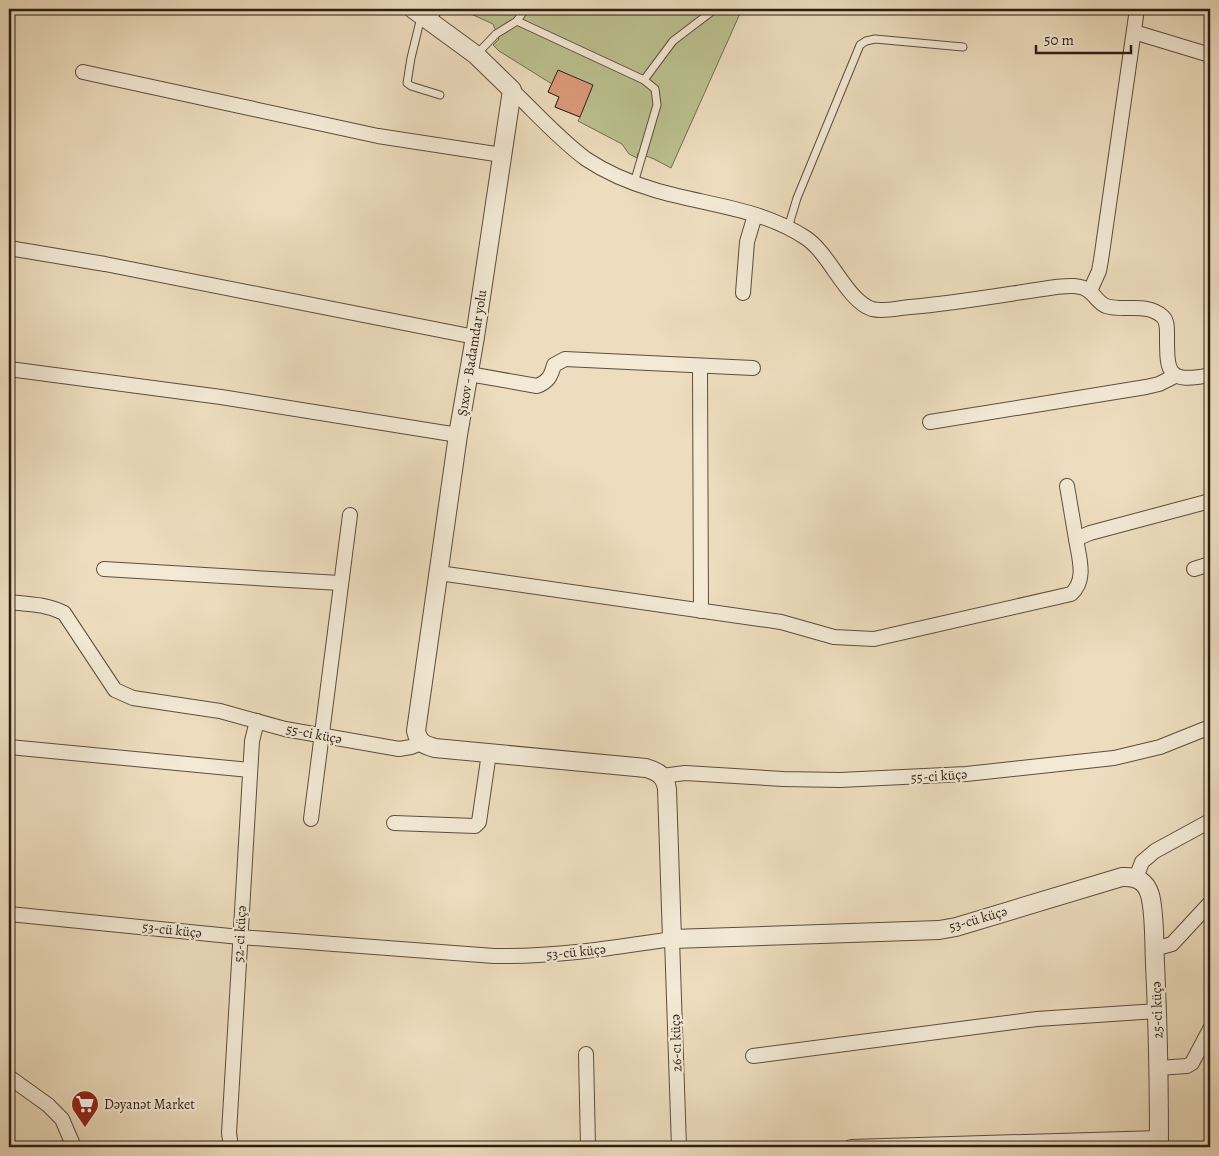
<svg xmlns="http://www.w3.org/2000/svg" width="1219" height="1156" font-family="Alegreya,serif">
  <style>
    .green { fill: #bcc08f; stroke: #746e50 }
    .building { fill: #dc9a7c; stroke: #2d1d12 }
    .lines { fill: none; stroke-linecap: round; stroke-linejoin: round }
    .service-casing { stroke: #5d4d3d; stroke-width: 9 }
    .minor-casing { stroke: #5d4d3d; stroke-width: 16 }
    .tertiary-casing { stroke: #5d4d3d; stroke-width: 20 }
    .service { stroke: #f3e9d5; stroke-width: 7 }
    .minor { stroke: #f3e9d5; stroke-width: 14 }
    .tertiary { stroke: #f3e9d5; stroke-width: 18 }
    .labels { text-anchor: middle; dominant-baseline: central; stroke-width: 4.5; stroke-linejoin: round; paint-order: stroke }
    .street-label { font-size: 14px; fill: #2d1d12; stroke: #f3e9d5 }
    .poi-label { font-size: 14px; fill: #2d1d12; stroke: #f3e9d5; text-anchor: start }
  </style>
  <rect width="100%" height="100%" fill="#edddbe"/>
  <filter id="stains"><feTurbulence type="fractalNoise" baseFrequency=".004" numOctaves="4"/><feColorMatrix values="0 0 0 0 .2 0 0 0 0 .09 0 0 0 0 .02 0 0 0 .5 -.17"/></filter>
  <radialGradient id="worn" r=".72"><stop offset=".6" stop-color="#630" stop-opacity="0"/><stop offset="1" stop-color="#630" stop-opacity=".3"/></radialGradient>
  <!-- green -->
  <path class="green" d="M460,9h282l-71,159 -17,-9 -16,-6 -1,5 -8,-4 -7,-10 -44,-23 2,-4 -25,-10 4,-10 -11,-5 4,-8 -53,-33 -6,-6 6,-6 -6,-15z"/>
  <!-- building -->
  <path class="building" d="M558,70l35,15 -13,32 -25,-10 4,-10 -11,-5z"/>
  <g class="lines">
    <!-- service casing -->
    <g class="service-casing">
      <g id="service">
        <path d="M421,17l-10,41 -4,25 4,3 29,9"/>
        <path d="M517,21l8,-12"/>
        <path d="M431,22l8,-13"/>
        <path d="M477,54l19,-20 21,-13 127,59 11,9 2,16 -23,78"/>
        <path d="M644,80l29,-39 42,-32"/>
        <path d="M788,228l9,-30 63,-153 6,-4 9,-2 88,8"/>
      </g>
    </g>
    <!-- minor casing -->
    <g class="minor-casing">
      <g id="minor">
        <path d="M1134,32l76,23"/>
        <path d="M83,72l295,64 124,19"/>
        <path d="M512,90c24,23 47,49 74,69 21,14 45,24 69,31 50,15 106,18 151,48 24,16 41,63 66,71 11,3 26,-1 38,-2 48,-4 97,-13 146,-20 10,-1 24,-3 33,4 7,5 9,12 17,15 18,6 40,-4 56,10 5,4 5,11 5,17 0,39 -1,51 43,42"/>
        <path d="M9,248l96,16 370,73"/>
        <path d="M1090,291l9,-20 2,-11 36,-251"/>
        <path d="M743,293l4,-51 8,-27"/>
        <path d="M700,366l1,245"/>
        <path d="M9,369l212,28 237,38"/>
        <path d="M469,374l68,12c11,-4 14,-10 17,-21l11,-6 188,9"/>
        <path d="M930,422l216,-35 13,-3 16,-8"/>
        <path d="M1067,486l9,53"/>
        <path d="M104,569l236,14"/>
        <path d="M1194,569l16,-5"/>
        <path d="M439,573l342,49 53,15 40,2 197,-45c16,-14 8,-36 5,-55l14,-6 120,-32"/>
        <path d="M9,602c19,2 37,2 55,11l51,77 18,8 87,13 65,18 114,20 12,-2 10,-4"/>
        <path d="M9,747l241,23"/>
        <path d="M662,776l23,-3 98,6 57,1 126,-6 148,-16 46,-11 50,-20"/>
        <path d="M311,819l39,-304"/>
        <path d="M394,823l81,3 4,-4 10,-69"/>
        <path d="M1136,878l6,-16 13,-11 55,-30"/>
        <path d="M9,914l231,23 254,19c62,1 118,-8 178,-17l7,208"/>
        <path d="M1154,949l18,-5 38,-41"/>
        <path d="M586,1054l2,93"/>
        <path d="M753,1056l284,-37 120,-8"/>
        <path d="M1158,1068l29,-2 5,-3 18,-34"/>
        <path d="M9,1077l39,28 14,14 12,28"/>
        <path d="M231,1147l-2,-14 23,-392 5,-20"/>
        <path d="M851,1147l308,-9"/>
      </g>
    </g>
    <!-- tertiary casing -->
    <g class="tertiary-casing">
      <path id="tertiary" d="M413,9l63,46 36,35 -37,247 -17,98 -42,296c3,12 8,14 19,17l211,20c13,4 19,8 21,21l5,150 267,-9 17,-3 166,-50c14,-1 24,4 28,18 5,19 4,49 5,69 3,61 4,122 4,183"/>
    </g>
    <!-- service -->
    <use href="#service" class="service"/>
    <!-- minor -->
    <use href="#minor" class="minor"/>
    <!-- tertiary -->
    <use href="#tertiary" class="tertiary"/>
  </g>
  <!-- icons -->
  <defs>
    <g id="supermarket-pin" transform="scale(1.4375)"><path d="M0 17L-7.5 6A9.5 9.5 0 1 1 7.5 6Z" fill="#8f2418" stroke="#f3e9d5"/><path d="M-6-5.5h2.5l.6 2H6L4.5 2H-2.5L-4.4-4H-6ZM-1.5 3.2a1.3 1.3 0 1 0 .1 0ZM3 3.2a1.3 1.3 0 1 0 .1 0Z" fill="#fff"/></g>
  </defs>
  <g fill-rule="evenodd">
    <use href="#supermarket-pin" x="85" y="1104"/>
  </g>
  <g class="labels">
    <!-- street labels -->
    <g class="street-label">
      <text transform="translate(472 353) rotate(-81)">Şıxov - Badamdar yolu</text>
      <text transform="translate(314 734) rotate(11)">55-ci küçə</text>
      <text transform="translate(939 776) rotate(-4)">55-ci küçə</text>
      <text transform="translate(978 919) rotate(-16)">53-cü küçə</text>
      <text transform="translate(172 930) rotate(6)">53-cü küçə</text>
      <text transform="translate(240 934) rotate(-87)">52-ci küçə</text>
      <text transform="translate(576 952) rotate(-6)">53-cü küçə</text>
      <text transform="translate(1157 1010) rotate(-92)">25-ci küçə</text>
      <text transform="translate(676 1043) rotate(-92)">26-cı küçə</text>
    </g>
    <!-- poi labels -->
    <g class="poi-label">
      <text x="104" y="1104">Dəyanət Market</text>
    </g>
  </g>
  <!-- margin -->
  <rect width="1219" height="1156" fill="none" stroke="#edddbe" stroke-width="30"/>
  <rect x="10" y="10" width="1199" height="1136" fill="none" stroke="#2d1d12" stroke-width="2.5"/>
  <rect x="15" y="15" width="1189" height="1126" fill="none" stroke="#2d1d12"/>
  <!-- scale -->
  <path d="M1036 45v8h95v-8" fill="none" stroke="#2d1d12" stroke-width="2.5"/>
  <text x="1044" y="45" font-size="15" fill="#2d1d12" stroke="#f3e9d5" stroke-width="4" paint-order="stroke">50 m</text>
  <rect width="100%" height="100%" filter="url(#stains)"/>
  <rect width="100%" height="100%" fill="url(#worn)"/>
</svg>
